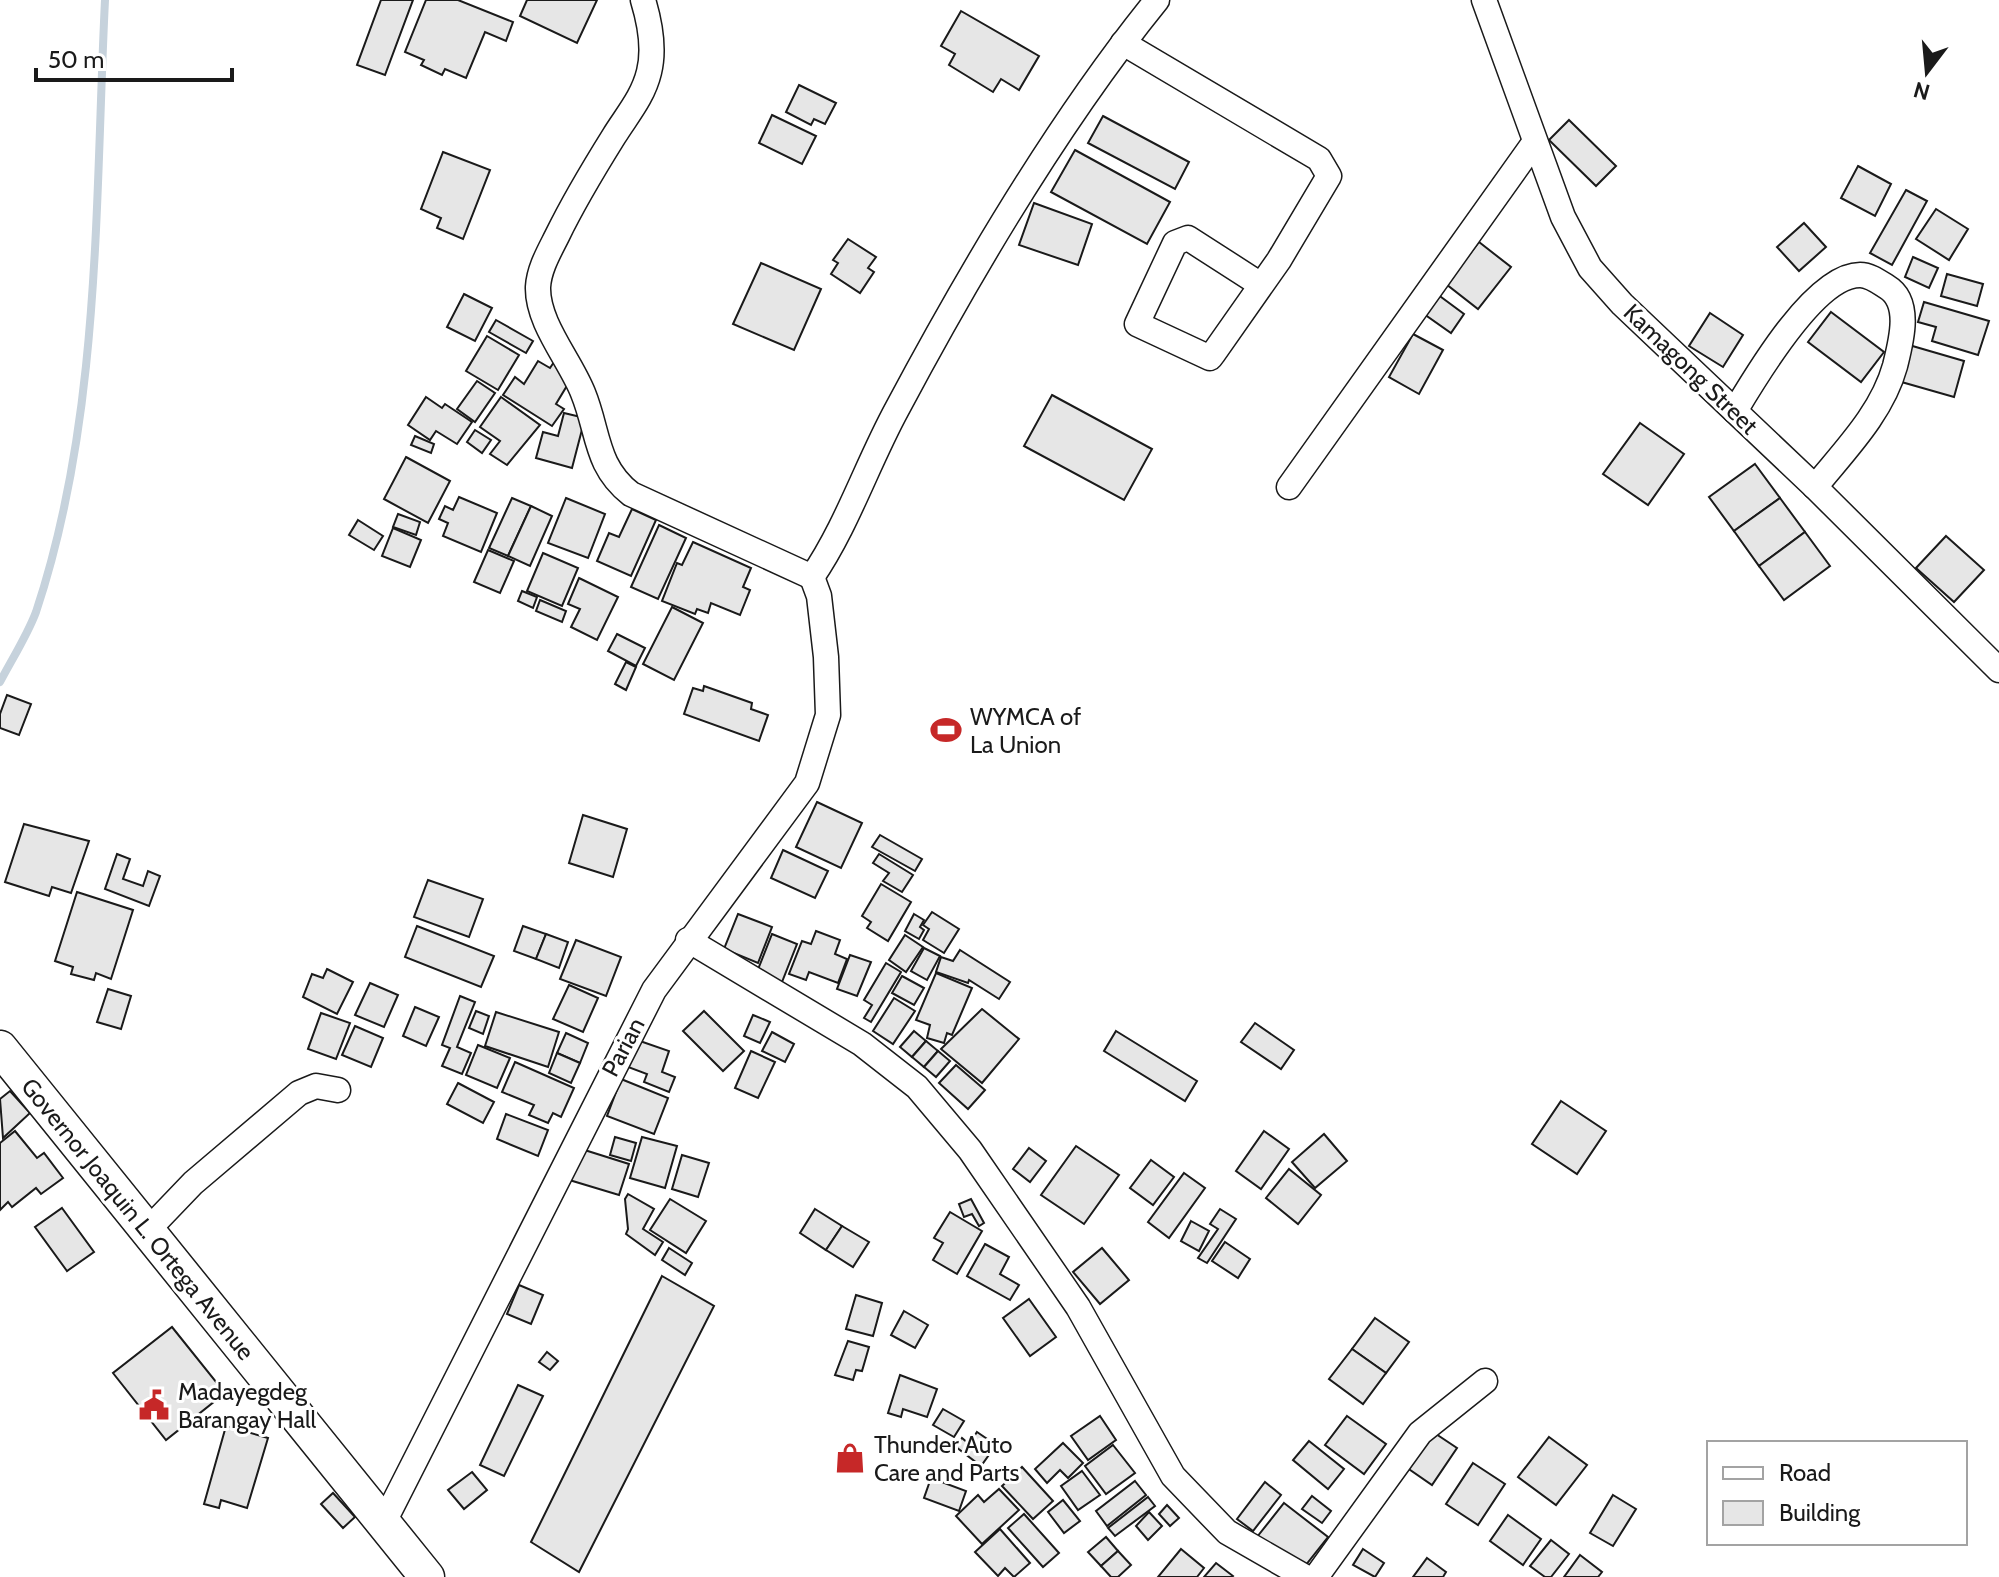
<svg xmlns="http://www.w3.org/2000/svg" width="1999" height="1577" font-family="Cabin,sans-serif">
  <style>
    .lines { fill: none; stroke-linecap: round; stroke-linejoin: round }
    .stream { stroke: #c6d2dc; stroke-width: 8 }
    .building { fill: #e6e6e6; stroke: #1a1a1a; stroke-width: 2 }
    .minor-casing { stroke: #1a1a1a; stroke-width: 27 }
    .secondary-casing { stroke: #1a1a1a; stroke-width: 37 }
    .minor { stroke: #fff; stroke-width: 24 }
    .secondary { stroke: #fff; stroke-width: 34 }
    .labels { text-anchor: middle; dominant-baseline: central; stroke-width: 6; stroke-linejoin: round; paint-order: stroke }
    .street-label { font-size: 24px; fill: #1a1a1a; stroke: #fff }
    .poi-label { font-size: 24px; fill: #1a1a1a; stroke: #fff; text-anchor: start }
  </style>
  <rect width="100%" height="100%" fill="#fff"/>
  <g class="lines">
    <!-- stream -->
    <path class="stream" d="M0,682c12,-23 27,-46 36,-70 65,-195 59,-409 69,-612"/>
  </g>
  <!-- building -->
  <g class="building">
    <path d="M381,0h32l-28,75 -28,-10z"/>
    <path d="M426,0h32l55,22 -7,19 -21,-9 -19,46 -21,-9 -3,6 -21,-10 3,-5 -19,-8z"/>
    <path d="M527,0h70l-20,43 -57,-27z"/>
    <path d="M961,11l78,45 -20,34 -18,-11 -8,13 -44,-27 6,-11 -14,-8z"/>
    <path d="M799,85l37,18 -11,21 -11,-5 -3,6 -25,-13z"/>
    <path d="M772,115l44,21 -14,28 -43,-21z"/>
    <path d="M1103,116l86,46 -14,27 -87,-46z"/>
    <path d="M1569,120l47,46 -20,20 -47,-46z"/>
    <path d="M1075,150l95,52 -23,42 -96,-52z"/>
    <path d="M443,152l47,18 -27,69 -26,-11 4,-10 -20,-9z"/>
    <path d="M1858,166l33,18 -16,32 -34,-18z"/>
    <path d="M1906,190l21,11 -35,64 -22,-12z"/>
    <path d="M1034,203l58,21 -14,41 -59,-20z"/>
    <path d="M1936,209l32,20 -19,31 -33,-21z"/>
    <path d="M1804,223l22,24 -27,24 -22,-24z"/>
    <path d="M848,239l28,18 -8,11 6,4 -14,21 -29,-19 7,-11 -5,-3z"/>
    <path d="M1479,242l32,25 -33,42 -32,-25z"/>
    <path d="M1913,257l25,11 -9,20 -24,-11z"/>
    <path d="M761,263l60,26 -27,61 -61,-26z"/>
    <path d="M1947,274l36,10 -6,22 -36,-10z"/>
    <path d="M464,294l28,14 -17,33 -28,-14z"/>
    <path d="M1437,294l27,20 -13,19 -27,-19z"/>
    <path d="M1924,302l65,19 -11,34 -46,-14 4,-14 -18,-5z"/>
    <path d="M1831,312l53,40 -23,30 -53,-40z"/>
    <path d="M1710,313l33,22 -20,32 -34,-21z"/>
    <path d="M496,320l37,21 -7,12 -37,-21z"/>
    <path d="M1413,334l30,16 -24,44 -30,-17z"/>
    <path d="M487,336l32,19 -21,35 -32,-19z"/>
    <path d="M1909,345l55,16 -10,36 -56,-16z"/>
    <path d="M538,361l12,7 4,-6 20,12 -18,30 8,5 -12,17 -49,-31 12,-18 9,7z"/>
    <path d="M477,381l18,12 -20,29 -18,-13z"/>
    <path d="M1052,395l100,54 -28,51 -100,-54z"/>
    <path d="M426,397l16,11 3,-4 27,18 -15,22 -21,-13 -6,9 -22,-15z"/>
    <path d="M501,397l39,28 -33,40 -17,-11 10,-13 -20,-14z"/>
    <path d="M564,413l21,5 -13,50 -36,-10 7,-26 15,4z"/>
    <path d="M1640,423l44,31 -36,51 -45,-31z"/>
    <path d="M475,430l16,10 -9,13 -15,-11z"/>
    <path d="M415,436l19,8 -3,9 -20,-8z"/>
    <path d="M406,457l44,24 -22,42 -44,-24z"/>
    <path d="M1755,464l25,34 -46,33 -25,-34z"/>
    <path d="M459,497l38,16 -16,39 -38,-16 5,-13 -9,-4 6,-13 8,4z"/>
    <path d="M512,498l19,8 -23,50 -19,-8z"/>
    <path d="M566,498l39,16 -17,44 -40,-15z"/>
    <path d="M1780,498l25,34 -46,34 -25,-35z"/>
    <path d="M531,506l21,10 -22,50 -22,-10z"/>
    <path d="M632,509l24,11 -25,56 -34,-15 12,-28 10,4z"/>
    <path d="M398,514l22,8 -4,13 -23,-8z"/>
    <path d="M358,520l25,16 -9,14 -25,-15z"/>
    <path d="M659,525l27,13 -28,61 -27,-12z"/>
    <path d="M393,528l28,12 -11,27 -28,-11z"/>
    <path d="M1805,532l25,34 -46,34 -25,-34z"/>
    <path d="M1946,536l38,34 -30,32 -38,-34z"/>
    <path d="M693,542l58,26 -8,19 7,3 -10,25 -29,-12 -3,10 -11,-4 -2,5 -33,-13 15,-38 5,2z"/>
    <path d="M488,550l26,11 -14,32 -26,-11z"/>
    <path d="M543,553l35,15 -16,38 -35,-15z"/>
    <path d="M579,578l39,19 -21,43 -26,-13 9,-18 -12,-5z"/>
    <path d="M522,591l15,6 -4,11 -15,-7z"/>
    <path d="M540,600l26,11 -4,11 -26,-11z"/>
    <path d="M672,607l31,16 -29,57 -31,-16z"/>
    <path d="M617,634l28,14 -9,18 -28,-15z"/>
    <path d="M626,662l10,5 -10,23 -11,-6z"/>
    <path d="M704,686l48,17 -1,6 17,6 -9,26 -75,-27 9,-26 10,3z"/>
    <path d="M7,695l24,9 -12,31 -19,-7v-14z"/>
    <path d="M817,802l45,21 -21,45 -45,-21z"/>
    <path d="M583,815l44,14 -14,48 -44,-14z"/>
    <path d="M24,824l65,17 -18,52 -19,-6 -3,9 -44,-14z"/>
    <path d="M880,835l42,24 -7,12 -43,-24z"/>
    <path d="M783,850l45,21 -13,27 -44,-20z"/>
    <path d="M117,854l13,5 -7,20 20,7 5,-15 12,5 -11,30 -44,-17z"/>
    <path d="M879,854l34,21 -11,17 -19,-11 6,-8 -16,-10z"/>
    <path d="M428,880l55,19 -14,38 -55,-20z"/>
    <path d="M881,884l30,18 -23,39 -21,-13 4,-6 -9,-6z"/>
    <path d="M77,892l56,18 -22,69 -15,-6 -2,7 -23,-6 2,-7 -18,-6z"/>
    <path d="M932,912l27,17 -15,24 -21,-13 6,-11 -6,-4z"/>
    <path d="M738,914l34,13 -14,36 -34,-14z"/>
    <path d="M914,914l10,6 -4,7 4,3 -5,9 -14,-8z"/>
    <path d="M417,926l77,30 -13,31 -76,-30z"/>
    <path d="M523,926l23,8 -10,25 -22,-8z"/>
    <path d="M816,931l24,9 -5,14 12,5 -9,24 -29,-11 -3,8 -17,-6 13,-33 9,3z"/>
    <path d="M546,934l22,8 -9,26 -23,-9z"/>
    <path d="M772,934l25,10 -17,43 -25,-10z"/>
    <path d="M905,935l18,12 -17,25 -17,-12z"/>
    <path d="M576,940l45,17 -15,39 -46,-17z"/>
    <path d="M924,948l16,8 -13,24 -16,-9z"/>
    <path d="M960,950l50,32 -11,17 -30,-19 -1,3 -32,-11 5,-15 12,4z"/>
    <path d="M850,955l21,7 -14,34 -20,-7z"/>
    <path d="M886,963l15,9 -30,50 -7,-4 8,-13 -8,-5z"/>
    <path d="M327,969l26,13 -16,32 -34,-17 9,-23 11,4z"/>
    <path d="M936,973l36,15 -20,47 -5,-2 -3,10 -17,-5 3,-13 -14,-5z"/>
    <path d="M902,976l22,12 -10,17 -22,-12z"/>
    <path d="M370,983l28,12 -14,32 -29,-12z"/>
    <path d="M569,985l29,13 -15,34 -30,-13z"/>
    <path d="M108,989l23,7 -10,33 -24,-7z"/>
    <path d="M460,996l15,6 -18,45 14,6 -9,21 -20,-8 8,-18 -8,-3z"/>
    <path d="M894,998l21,13 -22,33 -20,-13z"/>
    <path d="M415,1007l24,10 -13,29 -23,-10z"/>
    <path d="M982,1009l37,30 -37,44 -41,-34z"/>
    <path d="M476,1011l13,5 -6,18 -14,-6z"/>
    <path d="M704,1011l40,40 -21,20 -40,-40z"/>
    <path d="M496,1012l63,20 -11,35 -63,-21z"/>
    <path d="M321,1013l29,10 -14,36 -28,-10z"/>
    <path d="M753,1015l17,7 -10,21 -16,-7z"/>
    <path d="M1255,1023l39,27 -13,19 -40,-27z"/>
    <path d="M355,1026l28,12 -12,29 -29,-12z"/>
    <path d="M914,1031l12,10 -14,16 -12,-10z"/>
    <path d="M1116,1031l81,50 -12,20 -81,-50z"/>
    <path d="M772,1032l22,12 -9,18 -23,-11z"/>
    <path d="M566,1033l22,10 -8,20 -23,-10z"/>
    <path d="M637,1040l32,11 -7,21 13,5 -6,15 -25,-10 3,-8 -19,-7z"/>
    <path d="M926,1041l12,10 -14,16 -12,-10z"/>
    <path d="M478,1045l32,13 -13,30 -31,-13z"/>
    <path d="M751,1051l24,11 -17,36 -23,-10z"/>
    <path d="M938,1051l12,10 -14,16 -12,-10z"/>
    <path d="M557,1053l23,10 -9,20 -22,-10z"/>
    <path d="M515,1062l59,26 -13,29 -8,-4 -5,10 -19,-8 5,-10 -32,-13z"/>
    <path d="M956,1065l29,25 -17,19 -29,-26z"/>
    <path d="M621,1079l47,19 -14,36 -47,-18z"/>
    <path d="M458,1083l36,19 -11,21 -36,-19z"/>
    <path d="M10,1091l20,22 -27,25 -3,-39z"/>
    <path d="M1561,1101l45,30 -29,43 -45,-30z"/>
    <path d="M506,1114l42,16 -10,26 -41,-17z"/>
    <path d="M15,1131l22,27 7,-5 19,25 -22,16 -5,-6 -24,19 -4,-5 -8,8v-67z"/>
    <path d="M1264,1131l25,18 -28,40 -25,-18z"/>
    <path d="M1324,1134l23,27 -32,27 -23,-26z"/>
    <path d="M615,1137l21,6 -5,18 -21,-6z"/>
    <path d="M642,1137l35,9 -12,42 -35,-10z"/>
    <path d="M1076,1146l43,29 -35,49 -43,-29z"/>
    <path d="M575,1147l54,17 -10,31 -53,-16z"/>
    <path d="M1029,1148l17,13 -16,21 -17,-13z"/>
    <path d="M682,1155l27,8 -11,34 -26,-8z"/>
    <path d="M1151,1160l23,17 -21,28 -23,-17z"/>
    <path d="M1289,1169l32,26 -23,29 -32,-26z"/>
    <path d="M1184,1173l21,15 -36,50 -21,-16z"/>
    <path d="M628,1194l26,15 -11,20 20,13 -8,13 -29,-21 2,-5 -3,-30z"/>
    <path d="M670,1199l36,22 -20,32 -36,-23z"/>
    <path d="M971,1199l13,24 -5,3 -7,-12 -8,3 -5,-13z"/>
    <path d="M62,1208l32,44 -27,19 -32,-44z"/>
    <path d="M815,1209l27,17 -16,24 -26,-17z"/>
    <path d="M1220,1209l16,10 -29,44 -9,-5 20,-29 -8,-5z"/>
    <path d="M950,1212l32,19 -25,43 -24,-14 10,-17 -9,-5z"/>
    <path d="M1191,1221l18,10 -10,20 -18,-10z"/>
    <path d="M842,1226l27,16 -16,25 -27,-17z"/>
    <path d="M1225,1242l25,17 -12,19 -26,-17z"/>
    <path d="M985,1244l24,13 -9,17 19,11 -9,15 -43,-24z"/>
    <path d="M669,1248l23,15 -7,12 -23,-15z"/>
    <path d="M1102,1248l27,32 -29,24 -27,-32z"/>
    <path d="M662,1276l52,30 -135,266 -48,-30z"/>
    <path d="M519,1285l24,10 -12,29 -24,-10z"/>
    <path d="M856,1295l26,8 -9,33 -27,-7z"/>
    <path d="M1029,1299l27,38 -26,19 -27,-38z"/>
    <path d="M904,1311l24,14 -13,23 -24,-13z"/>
    <path d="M1375,1318l34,24 -23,31 -34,-24z"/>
    <path d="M172,1327l53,66 -59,47 -53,-67z"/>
    <path d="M848,1341l21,6 -7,24 -6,-1 -3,10 -18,-5z"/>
    <path d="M1352,1349l34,24 -23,31 -34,-25z"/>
    <path d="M547,1352l11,9 -8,9 -11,-8z"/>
    <path d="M900,1375l37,14 -10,28 -24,-8 -2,8 -13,-4z"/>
    <path d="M518,1385l25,11 -39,80 -24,-11z"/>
    <path d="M943,1409l21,12 -10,16 -21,-12z"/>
    <path d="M1100,1416l16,24 -28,20 -17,-24z"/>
    <path d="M1347,1416l39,28 -22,30 -39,-29z"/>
    <path d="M226,1426l42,12 -21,70 -26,-8 -2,8 -15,-4z"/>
    <path d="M1427,1428l30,20 -25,37 -29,-20z"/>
    <path d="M977,1432l19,13 -15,21 -25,-19 6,-9 7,6z"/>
    <path d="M1549,1437l38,28 -31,40 -38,-28z"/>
    <path d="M1309,1441l35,28 -16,20 -35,-29z"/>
    <path d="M1063,1443l20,20 -15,15 -8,-8 -13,13 -12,-14z"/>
    <path d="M1113,1445l22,28 -29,21 -21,-28z"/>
    <path d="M1473,1463l32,21 -27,41 -32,-21z"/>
    <path d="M1022,1467l31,34 -20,18 -31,-33z"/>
    <path d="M1082,1471l18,24 -22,15 -17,-24z"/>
    <path d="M472,1472l15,18 -23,19 -16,-19z"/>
    <path d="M931,1478l35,13 -7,20 -35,-13z"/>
    <path d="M1135,1481l11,14 -39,31 -11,-15z"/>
    <path d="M1265,1482l16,13 -28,36 -16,-12z"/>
    <path d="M999,1489l20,21 -37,34 -26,-28 22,-21 6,7z"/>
    <path d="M333,1493l22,24 -12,11 -22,-24z"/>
    <path d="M1613,1495l23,14 -23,37 -23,-13z"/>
    <path d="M1312,1496l19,15 -9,12 -20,-14z"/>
    <path d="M1148,1497l7,9 -40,30 -7,-8z"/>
    <path d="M1063,1500l17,21 -16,12 -16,-21z"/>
    <path d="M1284,1503l44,34 -27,34 -44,-34z"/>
    <path d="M1167,1505l12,13 -9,8 -11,-12z"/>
    <path d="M1149,1512l13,14 -14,14 -12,-14z"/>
    <path d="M1024,1514l35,39 -16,14 -35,-39z"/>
    <path d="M1508,1515l33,24 -18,26 -33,-24z"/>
    <path d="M1000,1529l30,34 -16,14 -9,-9 -7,8 -23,-24z"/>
    <path d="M1106,1537l12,14 -17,15 -13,-14z"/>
    <path d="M1551,1540l18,14 -18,23h-6l-15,-11z"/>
    <path d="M1181,1549l23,19 -7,9h-39z"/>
    <path d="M1363,1549l21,14 -9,14 -22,-12z"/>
    <path d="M1118,1551l13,14 -13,12h-7l-10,-11z"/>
    <path d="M1580,1555l22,17 -4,5h-34z"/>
    <path d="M1427,1558l19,14 -3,5h-30z"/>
    <path d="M1216,1563l17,13 -1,1h-28z"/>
  </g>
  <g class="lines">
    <!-- minor casing -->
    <g class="minor-casing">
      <g id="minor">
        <path d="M643,0c7,23 12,48 6,72 -6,25 -22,43 -35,64 -20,32 -40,65 -57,100 -8,16 -18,33 -19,51 -1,36 32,73 45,106 16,39 12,73 48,101l181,83"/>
        <path d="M1484,0l79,217 27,51 32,36 193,183 184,183"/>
        <path d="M1123,43l196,116 10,17 -50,84 -66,94 -3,4 -73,-34 38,-81 13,-5 73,47"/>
        <path d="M1735,411c21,-35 80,-136 125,-136 10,0 19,7 27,12 25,15 14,55 8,79 -13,47 -50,84 -80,121"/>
        <path d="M1289,487l245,-344"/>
        <path d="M812,577c35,-51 55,-113 85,-168 74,-139 161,-287 260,-409"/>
        <path d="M688,940l174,104 55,43 53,63 108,157 95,169 54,56 78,45"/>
        <path d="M147,1231l46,-48 106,-90 17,-7 22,4"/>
        <path d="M384,1522l270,-532 153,-207 21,-68 -2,-58 -7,-61 -7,-19"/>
        <path d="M1316,1577l104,-144 65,-52"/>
      </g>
    </g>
    <!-- secondary casing -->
    <g class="secondary-casing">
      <path id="secondary" d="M0,1048l427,529"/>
    </g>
    <!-- minor -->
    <use href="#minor" class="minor"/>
    <!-- secondary -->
    <use href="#secondary" class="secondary"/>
  </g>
  <!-- icons -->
  <defs>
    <g id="stadium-bare" transform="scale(2.4)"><path d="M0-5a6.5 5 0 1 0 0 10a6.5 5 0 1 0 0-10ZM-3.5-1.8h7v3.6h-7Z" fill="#c62828" stroke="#fff" stroke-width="2.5" paint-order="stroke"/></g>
    <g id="civic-bare" transform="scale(2.4)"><path d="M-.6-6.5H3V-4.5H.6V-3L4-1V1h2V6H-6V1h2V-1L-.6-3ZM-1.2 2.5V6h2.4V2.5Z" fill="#c62828" stroke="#fff" stroke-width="2.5" paint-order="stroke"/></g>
    <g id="shop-bare" transform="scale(2.4)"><path d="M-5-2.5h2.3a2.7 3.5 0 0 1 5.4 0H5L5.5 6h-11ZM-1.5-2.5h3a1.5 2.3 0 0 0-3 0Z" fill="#c62828" stroke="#fff" stroke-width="2.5" paint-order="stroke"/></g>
  </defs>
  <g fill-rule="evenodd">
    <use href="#stadium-bare" x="946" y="730"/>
    <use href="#civic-bare" x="154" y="1405"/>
    <use href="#shop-bare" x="850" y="1458"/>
  </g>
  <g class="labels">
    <!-- street labels -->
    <g class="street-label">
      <text transform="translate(1691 369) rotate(44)">Kamagong Street</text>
      <text transform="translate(623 1047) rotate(-62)">Parian</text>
      <text transform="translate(138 1219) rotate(51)">Governor Joaquin L. Ortega Avenue</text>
    </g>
    <!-- poi labels -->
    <g class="poi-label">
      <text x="970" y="716">WYMCA of<tspan x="970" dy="28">La Union</tspan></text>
      <text x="178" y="1391">Madayegdeg<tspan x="178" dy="28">Barangay Hall</tspan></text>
      <text x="874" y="1444">Thunder Auto<tspan x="874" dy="28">Care and Parts</tspan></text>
    </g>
  </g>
  <!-- legend -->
  <rect x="1707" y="1441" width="260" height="104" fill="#ffffff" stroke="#a3a3a3" stroke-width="2"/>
  <rect x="1723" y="1467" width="40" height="12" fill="#ffffff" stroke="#a3a3a3" stroke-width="2"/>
  <text x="1779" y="1481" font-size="24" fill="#1a1a1a">Road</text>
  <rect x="1723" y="1501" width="40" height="24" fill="#e6e6e6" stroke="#a3a3a3" stroke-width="2"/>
  <text x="1779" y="1521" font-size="24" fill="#1a1a1a">Building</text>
  <!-- north arrow -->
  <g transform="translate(1927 72) rotate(196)" stroke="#ffffff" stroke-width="6" paint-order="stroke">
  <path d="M0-6L14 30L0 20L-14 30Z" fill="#1a1a1a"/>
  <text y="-12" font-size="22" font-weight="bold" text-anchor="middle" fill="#1a1a1a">N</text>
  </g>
  <!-- scale -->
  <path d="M36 68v12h196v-12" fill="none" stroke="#1a1a1a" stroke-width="4"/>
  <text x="48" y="68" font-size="24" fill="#1a1a1a" stroke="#ffffff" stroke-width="6" paint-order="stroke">50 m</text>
</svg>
